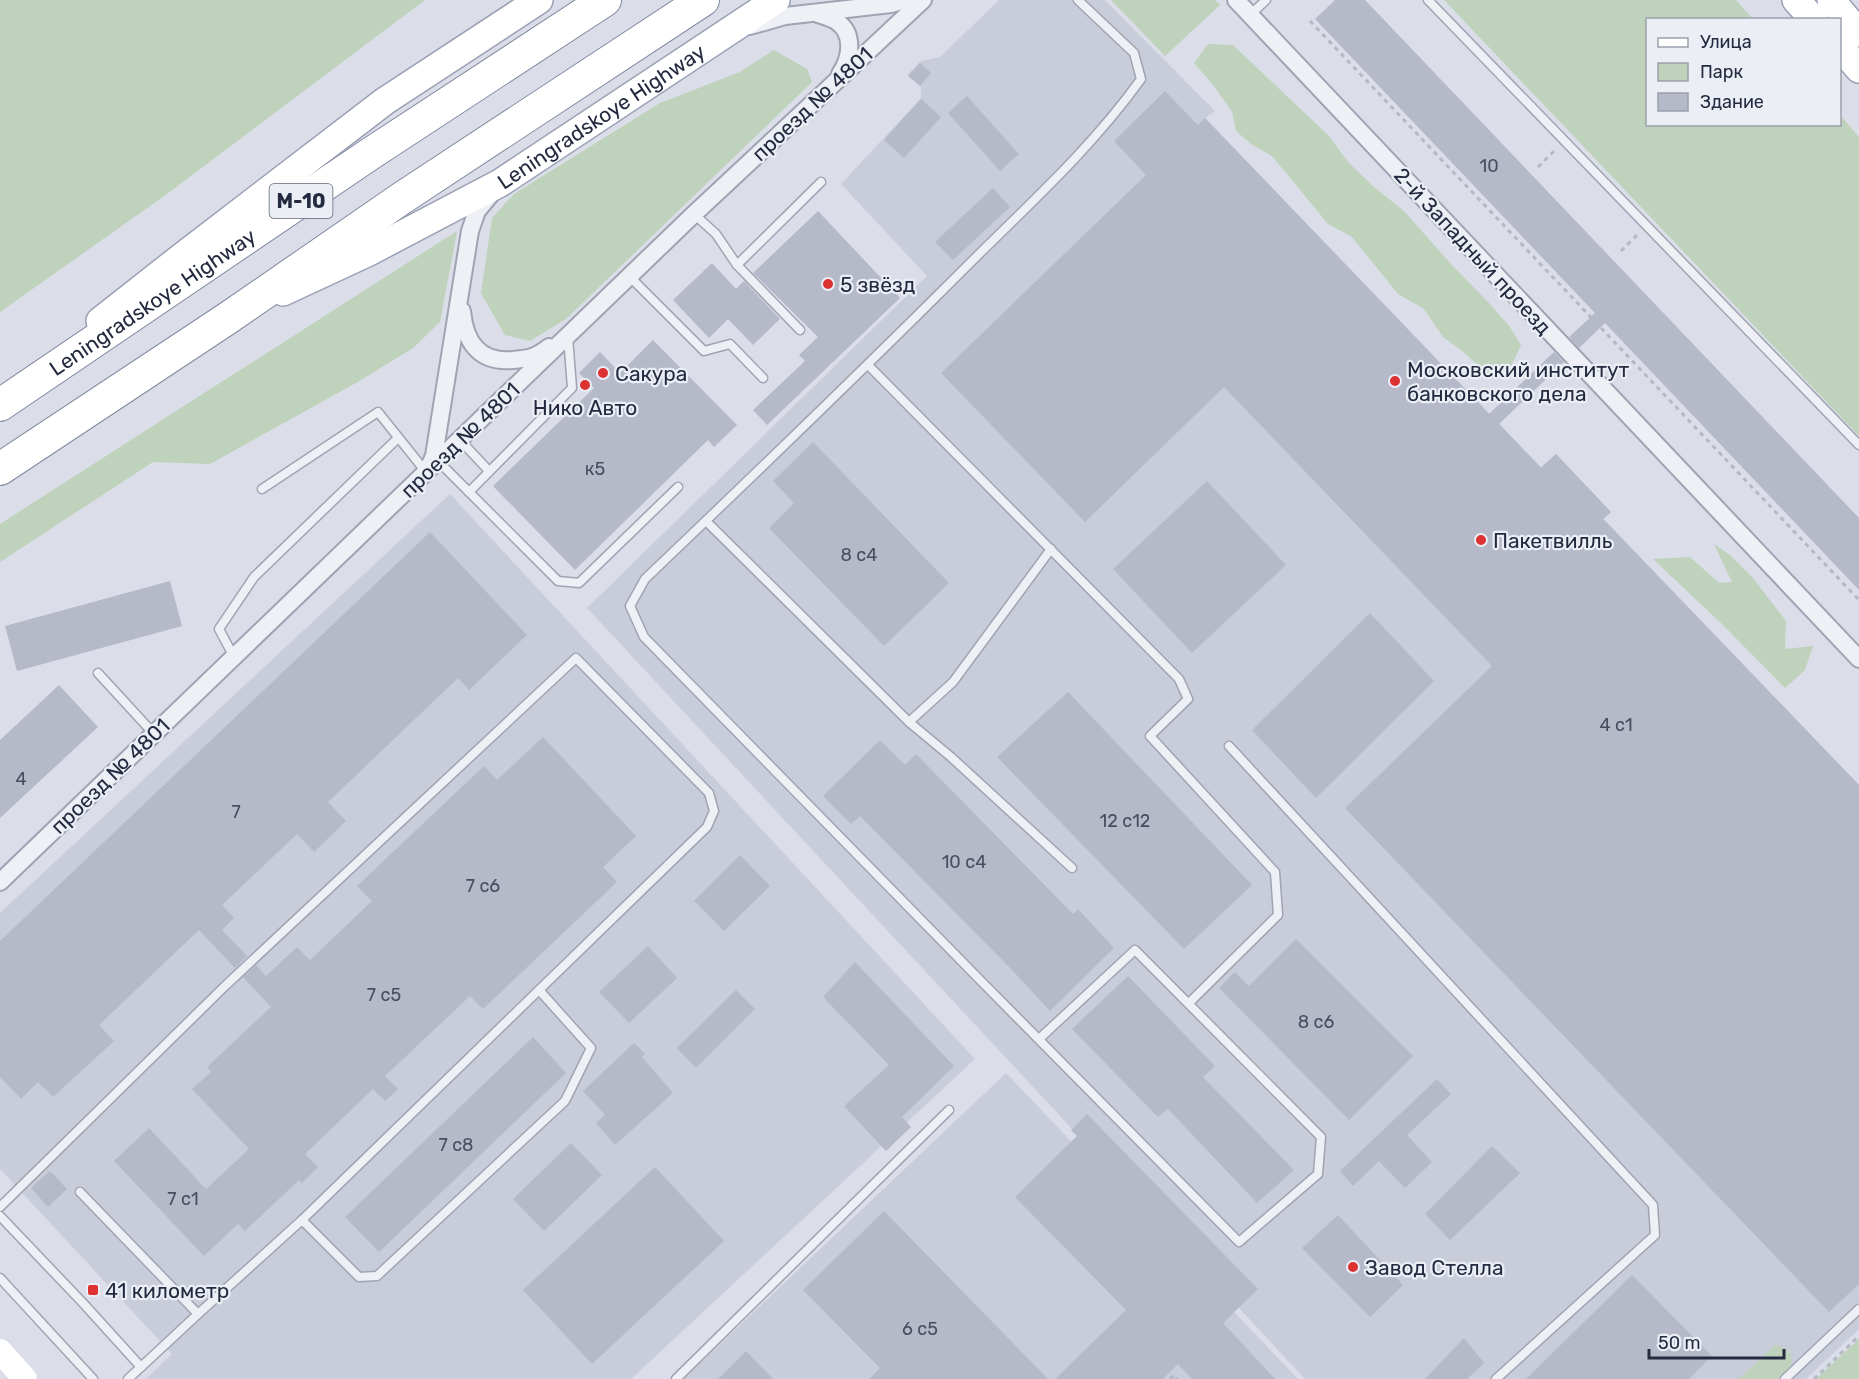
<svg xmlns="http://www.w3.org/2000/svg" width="1859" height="1379" font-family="Rubik,sans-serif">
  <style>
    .built { fill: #c9cdda }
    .green { fill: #bed2bc }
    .building { fill: #b5b9c8 }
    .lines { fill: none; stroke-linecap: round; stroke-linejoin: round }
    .lane-casing { stroke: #a0a4b2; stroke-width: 11 }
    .street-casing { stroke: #a0a4b2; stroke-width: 20 }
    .primary-casing { stroke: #9aa0b5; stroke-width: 30 }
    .highway-casing { stroke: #8189a0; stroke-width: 34 }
    .path { stroke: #b5b9c3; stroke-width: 3; stroke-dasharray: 4.5 4.5; stroke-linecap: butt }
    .lane { stroke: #eef0f6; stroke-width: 8 }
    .street { stroke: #eef0f6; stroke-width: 16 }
    .secondary { stroke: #fff; stroke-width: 24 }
    .primary { stroke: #fff; stroke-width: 27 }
    .highway { stroke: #fff; stroke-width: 32 }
    .poi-dot { fill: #dc3231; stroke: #ebeef5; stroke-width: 2 }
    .labels { text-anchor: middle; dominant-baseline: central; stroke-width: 4.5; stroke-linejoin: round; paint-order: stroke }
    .number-label { font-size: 18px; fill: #484e61 }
    .shield { fill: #ebeef5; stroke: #606576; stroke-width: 1.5 }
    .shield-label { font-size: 20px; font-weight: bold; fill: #242a3f }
    .street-label { font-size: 21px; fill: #242a3f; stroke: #ebeef5 }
    .poi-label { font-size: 21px; fill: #242a3f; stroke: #ebeef5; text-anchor: start }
  </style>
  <rect width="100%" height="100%" fill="#dbdee8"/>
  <!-- built -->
  <g class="built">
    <path d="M999,0h106l110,111 -10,7 336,349 15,-13 55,58 -7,7 255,266v544l-53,50h-501l-718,-771 340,-332 -86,-92 80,-86v-11l-13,-13 13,-13 19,-4z"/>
    <path d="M450,494l525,565 -344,320h-485l26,-25 -172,-185v-256z"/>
    <path d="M1006,1073l292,306h-615z"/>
  </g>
  <!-- green -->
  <g class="green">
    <path d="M0,0h425l-258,194 -167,118z"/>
    <path d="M1111,0h104l5,5 -55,51z"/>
    <path d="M1444,0h292l17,19 -105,1v104h192v-9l19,22v299z"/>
    <path d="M1208,44l25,1 96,91 19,26 26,25 30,24 45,51 39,40 22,25 11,18 -10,21 -18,13 -32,-29 -18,-13 -19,-28 -26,-15 -46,-57 -24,-13 -56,-68 -21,-12 -15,-13 -4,-19 -18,-26 -20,-23z"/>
    <path d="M774,50l33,19 5,13 -246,237 -36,22 -25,-6 -24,-42 11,-75 22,-24 146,-91 80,-31z"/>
    <path d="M457,231l-17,91 -27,26 -57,35 -146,81 -57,-2 -153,100v-38z"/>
    <path d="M1714,544l16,11 23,23 33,43 -1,28 28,-3 -8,24 -20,18 -62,-63 -70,-66 37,-2 29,26 13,-1z"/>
    <path d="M1859,1339v40h-43z"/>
    <path d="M1775,1345c13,4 18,6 16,21l-14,13h-38z"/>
  </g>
  <!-- building -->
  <g class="building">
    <path d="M1335,0h30l494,518v72l-254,-267 -26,25 -10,-11 26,-24 -280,-294z"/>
    <path d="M920,63l11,10 -11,13 -12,-10z"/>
    <path d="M1165,91l33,34 7,-7 284,296 65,-62 10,10 -65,62 42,44 15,-14 55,58 -8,7 256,266v499l-30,28 -484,-504 147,-142 -268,-279 -139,135 -144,-149 205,-198 -32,-34z"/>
    <path d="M967,96l52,58 -19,17 -52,-58z"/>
    <path d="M921,99l20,18 -37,41 -20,-18z"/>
    <path d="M993,188l17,19 -57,53 -18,-18z"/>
    <path d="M818,211l82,87 -133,127 -14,-15 52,-49 -6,-6 19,-18 -65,-64z"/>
    <path d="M712,263l24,26 8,-8 36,38 -27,26 -25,-26 -19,19 -36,-38z"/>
    <path d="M653,340l84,85 -23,22 -6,-7 -133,130 -82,-84 101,-98 -15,-15 21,-21 20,21z"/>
    <path d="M813,442l136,141 -65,63 -115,-118 25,-25 -21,-22z"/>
    <path d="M1207,481l79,84 -94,88 -79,-84z"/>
    <path d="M430,532l97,103 -58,55 -11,-12 -130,124 18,19 -32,31 -17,-18 -75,71 12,13 -12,12 25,26 -12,12 -36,-38 -100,95 15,16 -61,56 -15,-15 -17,17 -21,-22v-136z"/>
    <path d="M170,581l12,45 -165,45 -12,-45z"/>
    <path d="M1370,613l64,68 -118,117 -64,-68z"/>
    <path d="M59,685l39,42 -98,91v-78z"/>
    <path d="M1068,692l184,193 -68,64 -187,-192z"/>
    <path d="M543,737l93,99 -33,31 14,15 -134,127 -13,-13 -85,80 13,13 -13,12 -12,-12 -68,65 13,13 -16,16 -3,-3 -54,51 -7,-7 -34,32 -90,-95 35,-33 57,61 43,-40 -57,-60 19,-17 -4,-5 64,-60 -28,-30 13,-12 10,11 31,-29 13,13 62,-59 -15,-15 127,-120 13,14z"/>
    <path d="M880,740l25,25 11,-11 157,160 5,-5 36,39 -64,63 -36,-39 -154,-156 -9,8 -28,-28z"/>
    <path d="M740,855l30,31 -46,45 -30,-30z"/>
    <path d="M1296,939l117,117 -64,64 -130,-132 16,-16 14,14z"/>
    <path d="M648,946l29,32 -48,45 -30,-31z"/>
    <path d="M855,962l99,104 -52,51 9,10 -25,24 -42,-45 45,-41 -66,-68z"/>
    <path d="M1128,976l87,90 -12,11 91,93 -37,33 -89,-94 -10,8 -86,-88z"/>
    <path d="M736,990l19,19 -59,59 -19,-20z"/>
    <path d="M533,1037l33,36 -187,179 -34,-35z"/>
    <path d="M634,1043l11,11 -3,3 31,36 -58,52 -19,-22 9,-8 -22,-24z"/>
    <path d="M1437,1079l14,15 -44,41 25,27 -27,26 -26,-27 -26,25 -13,-15z"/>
    <path d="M1087,1114l171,175 -35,34 52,56h-83l-14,-15 -15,15h-108l71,-69 -111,-113 62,-61 -6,-6z"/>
    <path d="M571,1143l31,32 -58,56 -31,-32z"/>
    <path d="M1492,1146l28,27 -70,67 -25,-26z"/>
    <path d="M655,1167l69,74 -132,123 -69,-74z"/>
    <path d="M50,1171l17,18 -19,18 -17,-19z"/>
    <path d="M884,1211l164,168h-179l11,-11 -77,-78z"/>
    <path d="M1338,1215l65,70 -33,32 -68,-69z"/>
    <path d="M1632,1275l80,81 -23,23h-163z"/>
    <path d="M1464,1338l20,25 -17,16h-42z"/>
    <path d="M746,1351l27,28h-55z"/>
  </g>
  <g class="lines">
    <!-- lane casing -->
    <g class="lane-casing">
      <g id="lane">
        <path d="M1428,0l431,445"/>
        <path d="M1250,15l16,-15"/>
        <path d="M694,214l22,20 21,31 63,65"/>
        <path d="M737,265l84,-83"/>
        <path d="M630,277l74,74 26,-7 33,34"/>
        <path d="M868,365l311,314 9,20 -38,37 125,136 3,43 -89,88"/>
        <path d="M460,440l29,31"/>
        <path d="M438,461l120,120 21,2 99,-96"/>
        <path d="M262,489l116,-77 48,60"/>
        <path d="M469,492l103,-104 -4,-51"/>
        <path d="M706,521l203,201"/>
        <path d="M1051,549l-98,133 -44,40 42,35 121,111"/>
        <path d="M234,657l-15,-28 35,-52 144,-139"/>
        <path d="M98,673l56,61"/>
        <path d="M1229,746l424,459 2,30 -159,144"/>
        <path d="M1039,1039l96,-89 186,187 -3,37 -79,68 -257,-260 -338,-345 -14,-31 15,-27c108,-103 215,-206 320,-311 61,-61 126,-119 176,-189l-7,-26 -56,-53"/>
        <path d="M0,1207l225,-221 351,-328 133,135 5,18 -7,16 -405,393 -104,94 -118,-122"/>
        <path d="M0,1216l83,87 58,64 -13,12"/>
        <path d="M302,1220l57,57 18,-1 188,-175 26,-53 -52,-58"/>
        <path d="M0,1278l93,101"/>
        <path d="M141,1367l57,-53"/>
        <path d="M676,1379l273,-269"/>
        <path d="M1785,1379l74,-70"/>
      </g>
    </g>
    <!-- street casing -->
    <g class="street-casing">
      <g id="street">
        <path d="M1236,0l623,659"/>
        <path d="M818,14c6,2 13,4 18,7 19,12 15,37 4,53"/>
        <path d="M750,26l35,-10 106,-12 14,-4"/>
        <path d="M462,311c3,31 17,52 51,49 6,-1 14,-1 19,-3 6,-2 12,-6 17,-10"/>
        <path d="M428,469l6,-13 36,-225 7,-20 15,-18"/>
        <path d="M0,882l694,-668 229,-214"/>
      </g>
    </g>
    <!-- primary casing -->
    <g class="primary-casing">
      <g id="primary">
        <path d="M1796,0l18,20"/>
        <path d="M1831,0l28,33"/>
        <path d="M1840,47l19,22"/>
        <path id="s1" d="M283,292l84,-39 133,-70 276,-183"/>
        <path d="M100,321l84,-66 201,-154 154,-101"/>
      </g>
    </g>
    <!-- highway casing -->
    <g class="highway-casing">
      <g id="highway">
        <path id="s2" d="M0,405l370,-251 235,-154"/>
        <path d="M0,469l228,-151 174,-120 301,-198"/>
      </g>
    </g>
    <!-- path -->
    <g class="path">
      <path d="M1310,21l549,579"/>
      <path d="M1538,167l17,-17"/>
      <path d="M1621,251l16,-16"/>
      <path d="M1170,1379l4,-4 3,4"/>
      <path d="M1814,1379l45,-43"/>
    </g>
    <!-- lane -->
    <use href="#lane" class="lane"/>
    <!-- street -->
    <use href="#street" class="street"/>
    <!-- secondary -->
    <path class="secondary" d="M0,1351l25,28"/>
    <!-- primary -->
    <use href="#primary" class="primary"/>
    <!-- highway -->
    <use href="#highway" class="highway"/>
  </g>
  <!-- markers -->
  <g class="poi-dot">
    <circle cx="828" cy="284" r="6"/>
    <circle cx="603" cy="373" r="6"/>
    <circle cx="1395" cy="381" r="6"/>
    <circle cx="585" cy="385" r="6"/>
    <circle cx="1481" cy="540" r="6"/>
    <circle cx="1353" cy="1267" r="6"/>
    <rect x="87" y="1284" width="12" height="12" rx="3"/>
  </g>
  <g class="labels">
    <!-- number labels -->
    <g class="number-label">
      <text x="1489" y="166">10</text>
      <text x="595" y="469">к5</text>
      <text x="859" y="555">8 с4</text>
      <text x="1616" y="725">4 с1</text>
      <text x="21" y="779">4</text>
      <text x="236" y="812">7</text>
      <text x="1125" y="821">12 с12</text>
      <text x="964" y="862">10 с4</text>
      <text x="483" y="886">7 с6</text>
      <text x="384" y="995">7 с5</text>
      <text x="1316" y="1022">8 с6</text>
      <text x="456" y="1145">7 с8</text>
      <text x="183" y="1199">7 с1</text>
      <text x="920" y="1329">6 с5</text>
    </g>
    <!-- shield labels -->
    <rect class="shield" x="269.5" y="184" width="63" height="34" rx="4.5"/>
    <g class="shield-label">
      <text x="301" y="201">М-10</text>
    </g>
    <!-- street labels -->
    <g class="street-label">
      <text transform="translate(812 104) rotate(-43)">проезд № 4801</text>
      <text stroke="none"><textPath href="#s1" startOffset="364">Leningradskoye Highway</textPath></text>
      <text transform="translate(1473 251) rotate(47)">2-й Западный проезд</text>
      <text stroke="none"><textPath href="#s2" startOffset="184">Leningradskoye Highway</textPath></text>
      <text transform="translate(460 440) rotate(-44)">проезд № 4801</text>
      <text transform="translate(110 776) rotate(-44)">проезд № 4801</text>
    </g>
    <!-- poi labels -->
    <g class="poi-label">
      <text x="840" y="284">5 звёзд</text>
      <text x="1407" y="369">Московский институт<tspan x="1407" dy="24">банковского дела</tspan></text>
      <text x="615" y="373">Сакура</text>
      <text x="585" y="407" text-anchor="middle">Нико Авто</text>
      <text x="1493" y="540">Пакетвилль</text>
      <text x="1365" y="1267">Завод Стелла</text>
      <text x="105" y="1290">41 километр</text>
    </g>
  </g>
  <!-- legend -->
  <rect x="1646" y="18" width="195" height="108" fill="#ebeef5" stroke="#9ba0ac" stroke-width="1.5"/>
  <rect x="1658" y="38" width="30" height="9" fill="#ffffff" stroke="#9ba0ac" stroke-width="1.5"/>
  <text x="1700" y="48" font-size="18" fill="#242a3f">Улица</text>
  <rect x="1658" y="63" width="30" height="18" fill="#bed2bc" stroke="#9ba0ac" stroke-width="1.5"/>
  <text x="1700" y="78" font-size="18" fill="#242a3f">Парк</text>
  <rect x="1658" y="93" width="30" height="18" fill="#b5b9c8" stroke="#9ba0ac" stroke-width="1.5"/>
  <text x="1700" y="108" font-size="18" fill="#242a3f">Здание</text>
  <!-- scale -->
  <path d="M1649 1349v9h135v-9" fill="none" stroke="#242a3f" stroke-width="3"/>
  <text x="1658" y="1349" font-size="18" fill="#242a3f" stroke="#ebeef5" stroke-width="4.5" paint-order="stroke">50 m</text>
</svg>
